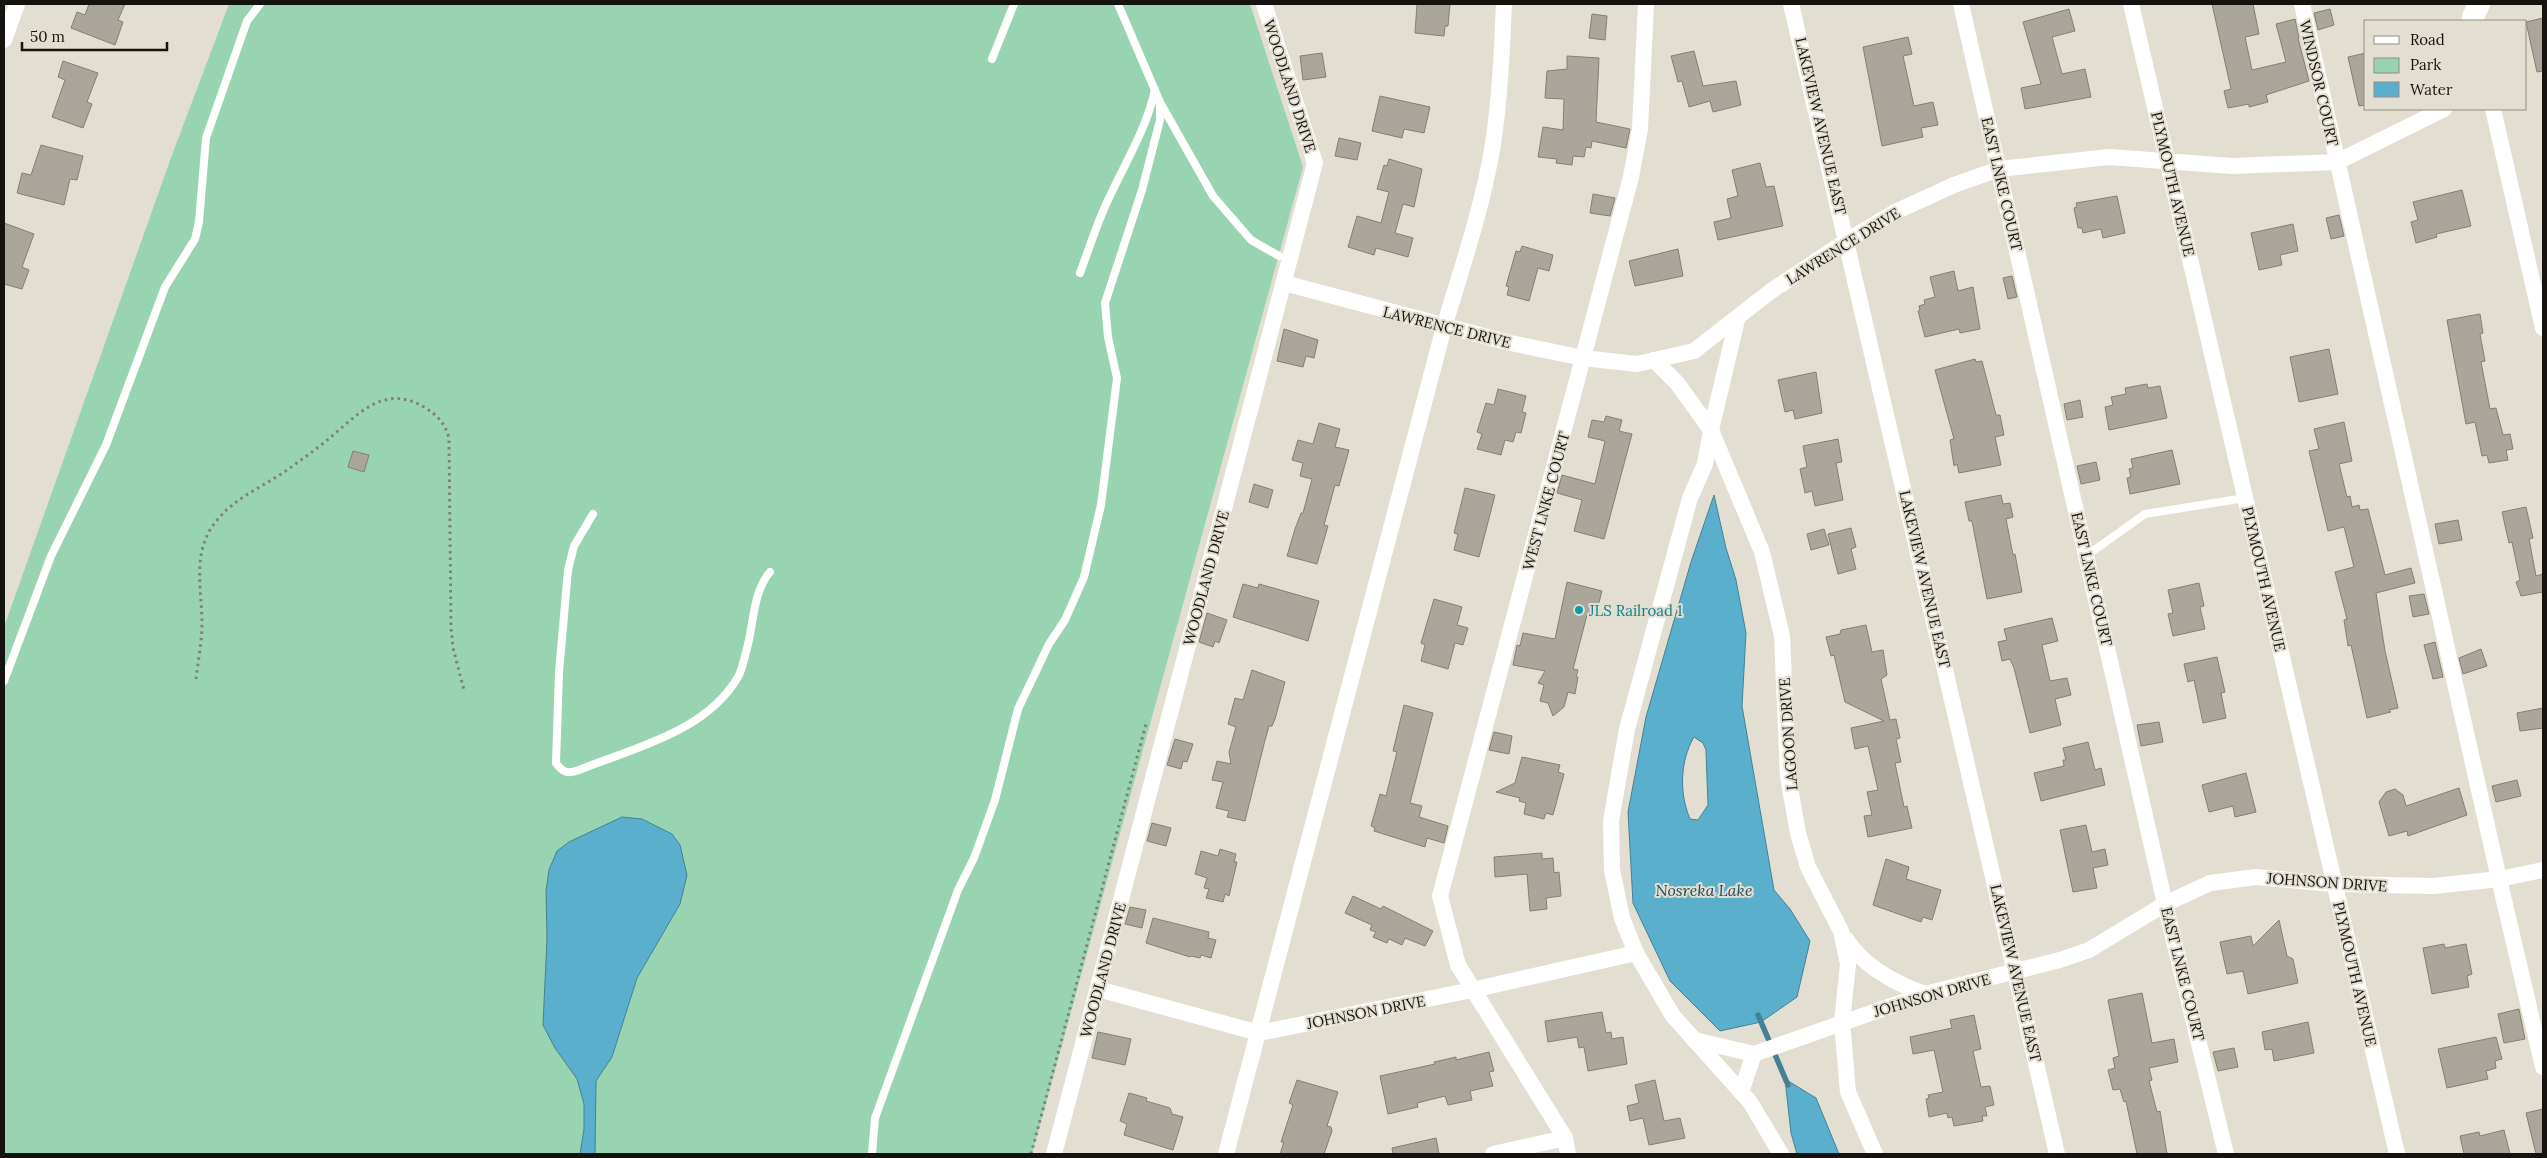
<svg xmlns="http://www.w3.org/2000/svg" width="2547" height="1158" font-family="Lora,serif">
  <style>
    .green { fill: #98d4b1 }
    .water { fill: #5ab0cc; stroke: #458193; fill-rule: evenodd }
    .lines { fill: none; stroke-linecap: round; stroke-linejoin: round }
    .stream { stroke: #458193; stroke-width: 5.5 }
    .building { fill: #aba69b; stroke: #837f74 }
    .path { stroke: #837f77; stroke-width: 3; stroke-dasharray: 2.5 4; stroke-linecap: butt }
    .service { stroke: #fff; stroke-width: 8 }
    .minor { stroke: #fff; stroke-width: 16 }
    .secondary { stroke: #fff; stroke-width: 22 }
    .culture-dot { fill: #0f9aa8; stroke: #e3ded2; stroke-width: 2 }
    .labels { text-anchor: middle; dominant-baseline: central; stroke-width: 4; stroke-linejoin: round; paint-order: stroke }
    .street-label { font-size: 15px; fill: #15130f; stroke: #e3ded2 }
    .culture-label { font-size: 15px; fill: #0d838f; stroke: #e3ded2; text-anchor: start }
    .water-label { font-size: 16px; font-style: italic; fill: #244a57; stroke: #e3ded2 }
  </style>
  <rect width="100%" height="100%" fill="#e3ded2"/>
  <!-- green -->
  <path class="green" d="M229,4h1021l53,163 -271,987h-1028v-527l168,-472z"/>
  <!-- water -->
  <g class="water">
    <path d="M1714,495l12,53 10,32 10,53 -4,73 32,184 16,19 20,32 -13,56 -36,25 -41,9 -50,-50 -37,-78 -5,-91 18,-95 45,-155zM1694,737l9,6 3,7 2,55 -10,15 -8,-1c-11,-26 -10,-58 4,-82z"/>
    <path d="M622,817l20,2 30,15 8,11 7,30 -7,29 -43,74 -25,79 -16,24 -1,73h-15l4,-25v-25l-7,-25 -22,-31 -12,-23 4,-86 -1,-48 3,-21 8,-19 12,-9z"/>
    <path d="M1785,1079l31,19 23,56h-42l-6,-21z"/>
  </g>
  <g class="lines">
    <!-- stream -->
    <path class="stream" d="M1758,1015l30,70"/>
  </g>
  <!-- building -->
  <g class="building">
    <path d="M89,4h36l-7,16 5,2 -8,23 -44,-17 6,-16 8,3z"/>
    <path d="M1417,4h33l-2,22h-3l-1,10 -29,-3z"/>
    <path d="M2212,4h41l6,30 -14,3 7,33 34,-8 -10,-38 19,-5 4,19h-1l11,43 -43,14 2,7 -19,5v-3l-21,4 -4,-17 7,-2z"/>
    <path d="M2069,9l6,22 -23,6 10,37 23,-5 6,28 -66,12 -4,-21 20,-4 -18,-62z"/>
    <path d="M2330,9l4,16 -16,5 -4,-17z"/>
    <path d="M1592,14l15,2 -2,24 -16,-2z"/>
    <path d="M2543,18v53l-6,1 -11,-50z"/>
    <path d="M1908,37l4,17 -9,2 11,50 19,-4 5,23 -17,3 2,9 -41,9 -19,-99z"/>
    <path d="M1694,51l9,35 33,-5 5,24 -28,7 -3,-11 -21,6 -7,-26 -4,1 -7,-26z"/>
    <path d="M1322,53l4,24 -23,3 -3,-24z"/>
    <path d="M2366,53v52l-7,1 -11,-49z"/>
    <path d="M1567,56l32,2 -3,64 34,7 -4,19 -34,-7 -1,7 -5,-1 -2,10 -11,-1 -1,9 -16,-2 1,-4 -19,-2 5,-30 20,3 1,-31 -19,-1 2,-27 20,-2z"/>
    <path d="M63,61l35,12 -11,29 5,2 -9,24 -31,-11 13,-37 -7,-3z"/>
    <path d="M1380,96l50,11 -6,26 -20,-4 -2,9 -30,-7z"/>
    <path d="M1339,138l22,5 -4,17 -22,-4z"/>
    <path d="M41,145l42,11 -6,24 -7,-1 -6,26 -47,-12 5,-20 9,2z"/>
    <path d="M1389,159l33,10 -8,38 -11,-3 -8,29 18,5 -5,19 -32,-9 -2,7 -26,-8 9,-31 24,7 8,-31 -12,-3 7,-24 3,1z"/>
    <path d="M1760,163l6,24 8,-1 9,40 -65,14 -4,-18 17,-4 -4,-19 11,-3 -6,-26z"/>
    <path d="M2462,190l9,36 -35,8 1,3 -21,6 -5,-21 7,-2 -5,-18z"/>
    <path d="M1593,194l22,4 -5,18 -20,-3z"/>
    <path d="M2117,196l8,37 -22,5 -2,-9 -18,4 -1,-5h-4l-4,-20 3,-1 -1,-4z"/>
    <path d="M2339,215l5,21 -13,3 -5,-21z"/>
    <path d="M4,223l30,11 -12,33 7,3 -7,19 -18,-5z"/>
    <path d="M2293,224l5,27 -18,4 2,10 -23,5 -8,-37z"/>
    <path d="M1522,246l31,9 -4,16 -11,-3 -9,33 -22,-6 2,-8 -3,-1 10,-35 4,1z"/>
    <path d="M1678,249l5,27 -48,10 -6,-25z"/>
    <path d="M1954,271l4,20 15,-4 7,42 -20,4 -1,-4 -34,8 -7,-26 2,-1 -1,-4 6,-2 -1,-4 11,-3 -5,-20z"/>
    <path d="M2012,276l5,21 -9,2 -5,-21z"/>
    <path d="M2480,314l3,19 -3,1 5,27 -4,1 9,47 6,-1 7,27 7,-1 3,15 -7,1 2,10 -19,3 -2,-8 -5,1 -7,-34 -9,2 -19,-104z"/>
    <path d="M1284,329l34,11 -4,18 -8,-2 -3,11 -26,-6z"/>
    <path d="M2329,349l9,45 -39,8 -9,-45z"/>
    <path d="M1975,359l1,3 6,-1 14,54h4l4,20 -9,2 6,28 -42,8 -2,-9 -3,2 -4,-26 4,-1 -19,-69z"/>
    <path d="M1816,372l6,41 -27,6 -2,-9 -8,2 -7,-32z"/>
    <path d="M2147,384l1,4 12,-2 7,32 -58,12 -4,-23 8,-2 -2,-8 15,-3 -1,-6z"/>
    <path d="M1498,389l28,7 -4,16 4,1 -5,20 -5,-1 -3,10 -8,-2 -4,15 -24,-6 5,-15 -5,-2 9,-29 8,2z"/>
    <path d="M2080,400l3,17 -16,3 -3,-16z"/>
    <path d="M1606,416l16,4 -3,11 13,3 -28,105 -30,-8 8,-31 -25,-7 5,-18 33,9 10,-43 -17,-4 4,-17 12,2z"/>
    <path d="M2344,422l8,39 -13,3 8,33 3,-1 2,11 7,-2 1,5 8,-1 17,66 26,-7 4,15 -39,10 9,58 13,57 -9,2 2,2 -24,6 -16,-73 -3,1 -4,-26 3,-1 -12,-47 19,-5 -10,-40 -16,4 -19,-80 10,-2 -5,-20z"/>
    <path d="M1319,423l21,6 -5,18 14,3 -10,36 -4,-1 -11,40 4,1 -11,38 -30,-8 8,-27 6,-16h2l9,-34 -12,-3 3,-13 -11,-3 6,-20 15,4z"/>
    <path d="M1838,439l4,23 -6,1 7,37 -28,6 -3,-15 -7,2 -5,-24 7,-2 -4,-21z"/>
    <path d="M2172,450l8,34 -50,10 -3,-16 4,-1 -2,-8 4,-1 -2,-9z"/>
    <path d="M353,451l16,4 -5,17 -16,-5z"/>
    <path d="M2096,462l4,18 -19,4 -4,-18z"/>
    <path d="M1254,484l19,6 -5,18 -19,-6z"/>
    <path d="M1465,488l30,7 -16,62 -25,-7 4,-16 -4,-1z"/>
    <path d="M2001,495l2,9 7,-1 3,14 -7,2 7,36 2,-1 7,38 -35,7 -15,-78h-3l-4,-19z"/>
    <path d="M2526,507l7,31 -4,1 7,37 7,-2v18l-22,4 -5,-14 4,-2 -8,-38 -3,1 -7,-31z"/>
    <path d="M2458,520l4,20 -23,4 -4,-20z"/>
    <path d="M1851,528l5,19 -5,2 5,20 -18,5 -10,-40z"/>
    <path d="M1824,529l5,16 -18,5 -4,-16z"/>
    <path d="M1567,582l35,9 -7,26 -8,-2 -14,54 5,1 -2,7h2l-3,17 -7,-2 -4,15 -11,9 -5,-13 -8,-2 4,-16 -6,-2 7,-12 -32,-6 4,-20 3,1 3,-13 32,6z"/>
    <path d="M2199,583l5,23 -4,1 5,22 -32,7 -5,-22 5,-1 -5,-23z"/>
    <path d="M1243,584l15,4 1,-4 60,17 -11,40 -75,-24z"/>
    <path d="M2424,594l5,20 -16,3 -4,-21z"/>
    <path d="M1434,599l28,8 -5,18 11,3 -5,17 -8,-2 -7,26 -27,-8 4,-16 -4,-2z"/>
    <path d="M1207,613l20,7 -8,23 -4,-2 -2,6 -14,-5z"/>
    <path d="M2052,618l6,23 -16,4 8,36 17,-3 4,17 -16,4 6,26 -31,8 -16,-65 -4,-9 -8,2 -4,-19 9,-2 -3,-11z"/>
    <path d="M1866,625l6,27 11,-2 4,25 -6,4 9,41 6,-1 4,19 -4,1 5,23 -6,1 9,44 3,-1 5,22 -44,9 -4,-21 8,-1 -5,-23 11,-2 -10,-44 -13,3 -4,-21 33,-7 -39,-19 -11,-47 -3,1 -5,-19 14,-3 1,-4z"/>
    <path d="M2435,642l8,35 -10,2 -9,-34z"/>
    <path d="M2481,649l6,17 -24,8 -4,-16z"/>
    <path d="M2217,657l8,35 -4,1 5,25 -23,5 -9,-43 -6,2 -4,-18z"/>
    <path d="M1252,670l33,12 -10,37 -3,7h-3l-5,18 -19,77 -18,-4 2,-6 -13,-3 7,-26 -11,-2 5,-19 14,3 -2,-12 7,-25 -8,-3 7,-26 8,2z"/>
    <path d="M1404,705l29,8 -23,90 12,3 -3,11 29,9 -4,17 -17,-5 -2,9 -51,-16 1,-3 -4,-2 9,-32 6,2 11,-44 -4,-1z"/>
    <path d="M2543,708v20l-23,3 -3,-18z"/>
    <path d="M2159,722l4,20 -22,4 -4,-21z"/>
    <path d="M1494,732l18,4 -3,18 -20,-4z"/>
    <path d="M1175,739l18,5 -6,18 -4,-1 -2,8 -14,-4z"/>
    <path d="M2088,742l7,28 6,-2 4,17 -64,16 -7,-28 30,-7 -1,-6h3l-3,-12z"/>
    <path d="M1522,757l38,8 -2,7 6,2 -11,41 -7,-2 -2,6 -20,-5 2,-11 -7,-2 1,-3 -24,-6 19,-9z"/>
    <path d="M2246,773l10,39 -21,5 -2,-11 -24,6 -7,-27z"/>
    <path d="M2517,780l4,16 -25,6 -4,-16z"/>
    <path d="M2459,788l8,27 -59,21 -1,-5 -18,5 -10,-34 7,-10 9,-3 8,6 3,11z"/>
    <path d="M1152,823l19,5 -5,18 -19,-5z"/>
    <path d="M2086,825l6,27 13,-3 3,16 -15,3 4,20 -24,4 -13,-62z"/>
    <path d="M1220,849l16,5 -2,8h3l-8,34 -4,-2 -2,8 -17,-4 3,-9 -5,-1 3,-10 -12,-4 6,-23 17,5z"/>
    <path d="M1542,853v6l11,-1 1,15 5,-1 2,24 -15,2 1,11 -17,2 -3,-37 -32,3 -1,-20z"/>
    <path d="M1886,859l23,8 -3,12 35,11 -9,30 -9,-3 -2,5 -48,-17z"/>
    <path d="M1353,896l28,13 2,-3 50,25 -8,15 -20,-8 -3,7 -13,-6 -2,4 -14,-6 3,-5 -6,-2 2,-5 -27,-12z"/>
    <path d="M1130,907l16,3 -4,18 -17,-4z"/>
    <path d="M1153,918l56,14 -1,6 8,2 -5,18 -10,-3 -1,3 -9,-2 -1,1 -44,-14z"/>
    <path d="M2279,920l8,36 6,3 5,24 -50,11 -5,-23 -16,3 -7,-32 31,-6 2,10z"/>
    <path d="M2444,944l1,4 21,-4 6,30 -5,2 2,11 -37,7 -9,-46z"/>
    <path d="M2142,993l10,50 22,-4 4,23 -29,6 3,12 -3,1 8,31 3,-1 7,43h-30l-11,-53 -2,1 -4,-13 -7,1 -5,-20 7,-2 -2,-10 6,-2 -11,-56z"/>
    <path d="M2519,1009l6,30 -21,4 -6,-29z"/>
    <path d="M1602,1012l4,21 5,-1 1,7 11,-2 4,27 -39,7 -4,-24 -5,1 -2,-11 -29,5 -3,-21z"/>
    <path d="M1974,1015l7,34 -8,2 8,36 9,-1 4,19 -9,2 2,9h-5l1,5 -29,5 -2,-9 -4,1 -1,-5 -18,4 -3,-18 3,-1 -1,-3 15,-3 -9,-42 -21,4 -3,-17 42,-9 -2,-8z"/>
    <path d="M2308,1022l6,31 -40,8 -2,-12 -7,1 -3,-18z"/>
    <path d="M1098,1032l33,7 -6,26 -33,-7z"/>
    <path d="M2496,1037l6,22 -7,2 1,7 -10,3 2,8 -41,9 -9,-39z"/>
    <path d="M2234,1048l4,19 -20,4 -5,-19z"/>
    <path d="M1489,1052l5,19 -5,1 4,14 -23,5 2,9 -24,5 -3,-9 -28,7 1,4 -30,7 -8,-38 55,-12 -1,-2 22,-5v3z"/>
    <path d="M1297,1080l41,12 -11,34 4,1 1,4 -8,23h-44l4,-12h-3l12,-37 -4,-2z"/>
    <path d="M1655,1080l9,41 16,-3 5,20 -36,7 -6,-27 -13,3 -3,-15 12,-3 -4,-18z"/>
    <path d="M1129,1093l18,5 -1,3 24,7 2,6 11,3 -10,33 -49,-15 3,-11 -7,-3z"/>
    <path d="M2543,1109v45h-7l-10,-41z"/>
    <path d="M2504,1130l6,24h-46l-4,-18 19,-4 1,4z"/>
    <path d="M1436,1138l3,16h-46l-1,-6z"/>
  </g>
  <g class="lines">
    <!-- path -->
    <g class="path">
      <path d="M196,679c2,-18 6,-37 6,-56 0,-31 -9,-64 8,-93 19,-31 52,-42 80,-62 12,-9 24,-17 36,-27 29,-23 56,-59 98,-34 13,8 21,16 25,31l2,190 2,20 11,42"/>
      <path d="M1031,1154l115,-430"/>
    </g>
    <!-- service -->
    <g class="service">
      <path d="M992,59l22,-55"/>
      <path d="M1161,104l52,92 38,44 28,16"/>
      <path d="M1080,273c9,-24 17,-50 28,-73 17,-37 38,-70 47,-110"/>
      <path d="M593,514l-19,32 -6,24 -9,102 -3,91c7,10 12,11 23,7 55,-22 127,-38 159,-93 4,-7 6,-17 8,-25 8,-26 6,-59 24,-80"/>
      <path d="M2086,556l59,-42 100,-16"/>
      <path d="M4,681l47,-125 55,-111 59,-158 30,-48 4,-17 7,-84 41,-117 13,-17"/>
      <path d="M872,1154l3,-36 83,-228 16,-32 21,-58 23,-91 31,-65 16,-24 19,-43 17,-72 16,-127 -9,-41 -3,-34 37,-113 18,-70v-18l-42,-98"/>
    </g>
    <!-- minor -->
    <g class="minor">
      <path d="M1791,4l266,1150"/>
      <path d="M1961,4l204,900 61,250"/>
      <path d="M2131,4l266,1150"/>
      <path d="M2302,4l197,875 44,188"/>
      <path d="M4,40l13,-36"/>
      <path d="M2493,109l50,219"/>
      <path d="M1284,283l222,59 77,16 54,6 57,-13 77,-60 77,-51 47,-28 59,-27 45,-16 110,-12 123,9 105,-4 107,-53"/>
      <path d="M1654,360l23,23 34,47 26,-110"/>
      <path d="M1711,430l-6,34 -15,34 -63,231 -16,92 1,49 10,48 14,35 37,63 77,86 31,52"/>
      <path d="M1711,430l51,122 20,84 6,141 10,56 10,34 33,64 7,33 -6,58 6,70 27,62"/>
      <path d="M1846,939c18,28 48,44 79,55"/>
      <path d="M1098,989l161,44 213,-43 164,-37"/>
      <path d="M1694,1040l60,14 171,-60 135,-34 29,-10 76,-46 45,-21 46,-6 78,7 100,2 65,-7 44,-9"/>
      <path d="M1741,1092l13,-38"/>
      <path d="M1054,1154l261,-991 -51,-159"/>
      <path d="M1226,1154l218,-827c18,-60 39,-121 49,-183 7,-46 9,-94 11,-140"/>
      <path d="M1493,1154l72,-16"/>
      <path d="M1568,1154l-3,-16 -107,-173 -18,-69 191,-719 9,-48 6,-125"/>
    </g>
    <!-- secondary -->
    <path class="secondary" d="M2473,17l6,-13"/>
  </g>
  <!-- markers -->
  <circle class="culture-dot" cx="1579" cy="610" r="5"/>
  <g class="labels">
    <!-- street labels -->
    <g class="street-label">
      <text transform="translate(2319 83) rotate(77)">WINDSOR COURT</text>
      <text transform="translate(1290 86) rotate(72)">WOODLAND DRIVE</text>
      <text transform="translate(1821 126) rotate(77)">LAKEVIEW AVENUE EAST</text>
      <text transform="translate(2002 184) rotate(77)">EAST LNKE COURT</text>
      <text transform="translate(2173 184) rotate(77)">PLYMOUTH AVENUE</text>
      <text transform="translate(1843 246) rotate(-32)">LAWRENCE DRIVE</text>
      <text transform="translate(1447 327) rotate(14)">LAWRENCE DRIVE</text>
      <text transform="translate(1546 501) rotate(-75)">WEST LNKE COURT</text>
      <text transform="translate(1206 578) rotate(-75)">WOODLAND DRIVE</text>
      <text transform="translate(1925 579) rotate(77)">LAKEVIEW AVENUE EAST</text>
      <text transform="translate(2092 579) rotate(77)">EAST LNKE COURT</text>
      <text transform="translate(2264 579) rotate(77)">PLYMOUTH AVENUE</text>
      <text transform="translate(1788 734) rotate(-94)">LAGOON DRIVE</text>
      <text transform="translate(2327 882) rotate(4)">JOHNSON DRIVE</text>
      <text transform="translate(1103 970) rotate(-75)">WOODLAND DRIVE</text>
      <text transform="translate(2016 973) rotate(77)">LAKEVIEW AVENUE EAST</text>
      <text transform="translate(2183 974) rotate(76)">EAST LNKE COURT</text>
      <text transform="translate(2355 974) rotate(77)">PLYMOUTH AVENUE</text>
      <text transform="translate(1932 995) rotate(-16)">JOHNSON DRIVE</text>
      <text transform="translate(1366 1012) rotate(-11)">JOHNSON DRIVE</text>
    </g>
    <!-- culture labels -->
    <g class="culture-label">
      <text x="1589" y="610">JLS Railroad 1</text>
    </g>
    <!-- water labels -->
    <g class="water-label">
      <text x="1704" y="890">Nosreka Lake</text>
    </g>
  </g>
  <!-- border -->
  <rect width="2547" height="1158" fill="none" stroke="#15130f" stroke-width="10"/>
  <!-- legend -->
  <rect x="2364" y="20" width="162" height="90" fill="#e3ded2" stroke="#918d84"/>
  <rect x="2374" y="36" width="25" height="8" fill="#ffffff" stroke="#918d84"/>
  <text x="2410" y="45" font-size="15" fill="#15130f">Road</text>
  <rect x="2374" y="58" width="25" height="15" fill="#98d4b1" stroke="#918d84"/>
  <text x="2410" y="70" font-size="15" fill="#15130f">Park</text>
  <rect x="2374" y="82" width="25" height="15" fill="#5ab0cc" stroke="#918d84"/>
  <text x="2410" y="95" font-size="15" fill="#15130f">Water</text>
  <!-- scale -->
  <path d="M22 42v8h145v-8" fill="none" stroke="#15130f" stroke-width="2.5"/>
  <text x="30" y="42" font-size="15" fill="#15130f" stroke="#e3ded2" stroke-width="4" paint-order="stroke">50 m</text>
</svg>
